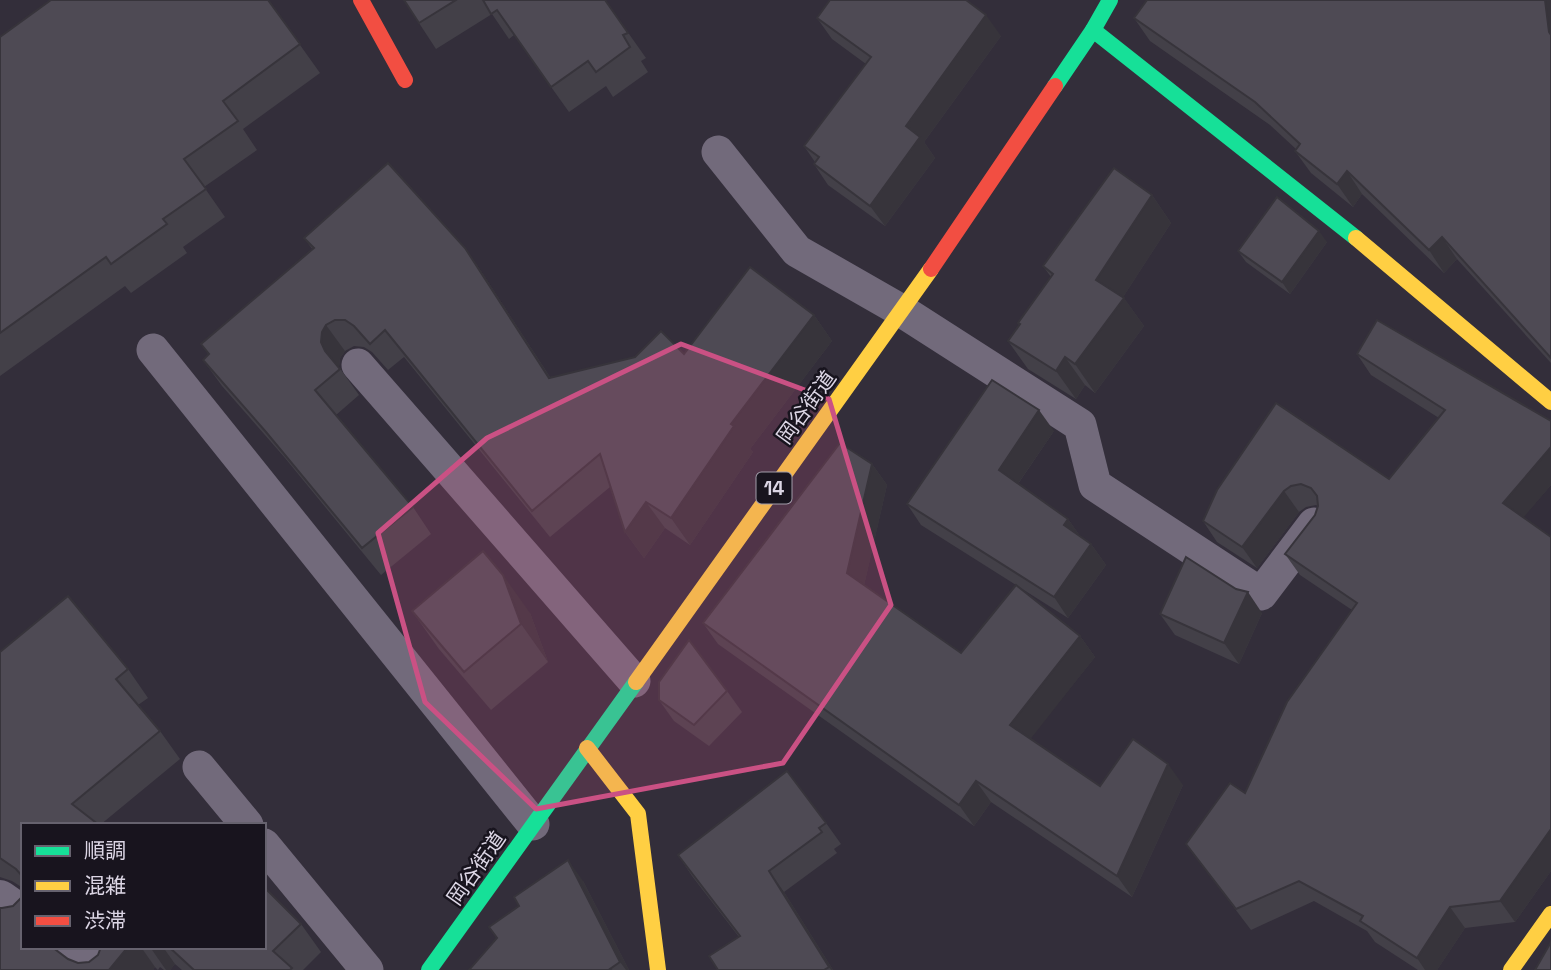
<svg xmlns="http://www.w3.org/2000/svg" width="1551" height="970" font-family="'Space Grotesk','Noto Sans JP',sans-serif">
  <style>
    .lines { fill: none; stroke-linecap: round; stroke-linejoin: round }
    .lane { stroke: #726a7b; stroke-width: 33 }
    .street { stroke: #726a7b; stroke-width: 38 }
    .fast { stroke: #16e098; stroke-width: 16 }
    .slow { stroke: #ffcf43; stroke-width: 16 }
    .jam { stroke: #f24e42; stroke-width: 16 }
    .wall { fill: #434048 }
    .shaded-wall { fill: #37343b }
    .building { fill: #4e4a54; stroke: #37343b; stroke-width: 2 }
    .marked { fill: #ca5184; fill-opacity: 0.2; stroke: #ca5184; stroke-width: 5; stroke-linejoin: round }
    .labels { text-anchor: middle; dominant-baseline: central; stroke-width: 5; stroke-linejoin: round; paint-order: stroke }
    .shield { fill: #18141e; stroke: #a19ca9; stroke-width: 2 }
    .shield-label { font-size: 19px; font-weight: bold; fill: #dcd6e5 }
    .street-label { font-size: 21px; fill: #dcd6e5; stroke: #18141e }
  </style>
  <rect width="100%" height="100%" fill="#332e3a"/>
  <g class="lines">
    <!-- lane -->
    <g class="lane">
      <path d="M718,152l79,99 105,60 178,114 15,60 166,109 53,-70"/>
      <path d="M153,350l380,474"/>
      <path d="M358,365l276,316"/>
      <path d="M199,767l48,58"/>
      <path d="M264,845l103,125"/>
    </g>
    <!-- street -->
    <g class="street">
      <path d="M0,899l23,16"/>
      <path d="M69,947l32,23"/>
    </g>
    <!-- fast -->
    <g class="fast">
      <path d="M1093,30l263,208"/>
      <path d="M1055,86l38,-56 17,-30"/>
      <path d="M429,970l207,-288"/>
    </g>
    <!-- slow -->
    <g class="slow">
      <path d="M1356,238l195,164"/>
      <path d="M636,682l295,-413"/>
      <path d="M587,748l51,66 20,156"/>
      <path d="M1511,970l40,-56"/>
    </g>
    <!-- jam -->
    <g class="jam">
      <path d="M361,0l44,80"/>
      <path d="M931,269l124,-183"/>
    </g>
  </g>
  <!-- wall -->
  <g class="wall">
    <path d="M268,0l52,73 -77,56 14,21 -53,37 21,30 -42,30 4,6 -56,40 -6,-7 -125,90v-339z"/>
    <path d="M404,0h201l41,58 -5,3 7,11 -35,25 -7,-11 -37,26 -55,-77 -5,4 -17,-25 -56,35z"/>
    <path d="M1551,0v363l-94,-104 -13,14 -82,-79 -9,13 -42,-34 -16,-22 1,-2 -26,-24 -120,-84 -16,-23z"/>
    <path d="M817,18l184,18 -77,106 11,16 -50,68 -57,-41 -14,-21 1,-2 -11,-16 62,-82 -34,-25z"/>
    <path d="M1152,195l19,28 -48,74 21,29 -49,67 -10,-8 -9,14 -48,-30 -20,-28 11,-16 -1,-2 33,-46 -8,-11z"/>
    <path d="M304,238l161,10 18,26 67,103 134,-23 130,-39 18,26 -82,108 3,3 -63,93 -25,-17 -21,30 -19,-26 -15,-45 -60,50 -146,-180 -16,13 -16,-18 -8,-5 -10,-1 -9,5 -5,7 -1,9 20,28 -23,20 77,92 18,27 -50,41 -96,-117 -63,-72 -19,-26 6,-5 -8,-11 112,-94z"/>
    <path d="M1327,242l-37,52 -44,-32 -8,-11z"/>
    <path d="M1357,354l194,67v64l-28,32 28,20v334l-36,51 -50,6 -28,42h-19l-43,-28 -8,-11 -53,-30 -63,29 -65,-86 59,-51 107,-183 -52,-35 -15,-21 30,-39 3,-9 -2,-1 -10,2 -7,5 -42,56 -40,-26 -14,-21 14,-31 172,-11 50,-61 -68,-43z"/>
    <path d="M1054,431l-36,53 50,35 12,17 11,8 15,21 -38,53 -147,-93 -14,-21z"/>
    <path d="M872,464l15,21 -23,100 97,68 119,-17 15,21 -65,81 70,48 83,-1 -51,112 -141,-95 -17,24 -256,-182 -15,-21z"/>
    <path d="M412,611l118,2 18,49 -57,48 -52,-61z"/>
    <path d="M1262,613l-23,51 -64,-29 -15,-21z"/>
    <path d="M0,652l128,17 20,29 -10,7 22,26 20,28 -80,66h-77v63l-11,-7 -12,-4z"/>
    <path d="M727,691l15,21 -33,34 -35,-25 -15,-21z"/>
    <path d="M826,823l15,21 -7,5 3,4 -53,39 49,78h-115l21,-33 -47,-61 -14,-21z"/>
    <path d="M583,881l46,89h-160z"/>
    <path d="M301,924l20,28 -18,18h-121l-7,-6 -5,6h-6l-4,-3 -2,3 -3,-3 -2,3h-153l23,-23 45,12 10,4 11,-1 9,-7 3,-8h163z"/>
  </g>
  <!-- shaded-wall -->
  <g class="shaded-wall">
    <path d="M1545,0h6v35l-2,-3z"/>
    <path d="M986,15l15,21 -77,106 11,16 -50,68 -15,-20 36,-80z"/>
    <path d="M1347,171l15,23 -9,13 -16,-23z"/>
    <path d="M1152,195l19,28 -55,85 -20,-28z"/>
    <path d="M1319,231l8,11 -37,52 -8,-12z"/>
    <path d="M1442,237l15,22 -13,14 -15,-23z"/>
    <path d="M465,248l18,26 84,130 -18,-26z"/>
    <path d="M1124,298l20,28 -49,67 -20,-29z"/>
    <path d="M814,315l18,26 -82,108 3,3 -63,93 -19,-27 60,-94z"/>
    <path d="M326,325l19,26 -5,7 -1,10 -14,-17 -4,-9 1,-10z"/>
    <path d="M1065,357l20,28 -9,14 -20,-28z"/>
    <path d="M1039,410l15,21 -41,60 -14,-21z"/>
    <path d="M1551,447v38l-33,39 -15,-21z"/>
    <path d="M872,464l15,21 -25,110 -15,-22z"/>
    <path d="M1284,491l15,21 -42,56 -15,-21z"/>
    <path d="M646,502l19,26 -21,30 -19,-26z"/>
    <path d="M1068,519l15,21 -19,-15z"/>
    <path d="M1091,544l15,21 -38,53 -14,-21z"/>
    <path d="M503,575l27,38 18,49 -27,-38z"/>
    <path d="M1248,592l14,21 -23,51 -15,-21z"/>
    <path d="M1080,636l15,21 -70,89 -15,-21z"/>
    <path d="M1168,764l15,21 -51,112 -15,-21z"/>
    <path d="M976,781l15,21 -17,24 -15,-21z"/>
    <path d="M1551,829v42l-36,51 -15,-21z"/>
    <path d="M568,860l15,21 46,89h-3l-6,-8z"/>
    <path d="M769,871l15,21 49,78h-2z"/>
    <path d="M1450,907l15,21 -28,42h-12l-8,-12z"/>
    <path d="M128,947h13l14,20 -2,3h-44z"/>
    <path d="M150,947h13l12,17 -5,6h-4z"/>
  </g>
  <!-- building -->
  <g class="building">
    <path d="M51,0h217l32,44 -77,57 15,20 -54,38 22,30 -43,30 4,5 -56,40 -5,-7 -106,76v-296z"/>
    <path d="M404,0h52l-37,23z"/>
    <path d="M483,0h122l23,33 -5,2 7,12 -34,25 -8,-11 -37,26 -54,-77 -6,4z"/>
    <path d="M830,0h136l20,15 -80,111 14,11 -50,69 -56,-42 5,-7 -15,-11 67,-89 -54,-39z"/>
    <path d="M1147,0h398l4,32 2,3v323l-109,-121 -13,13 -82,-79 -10,13 -42,-33 5,-7 -45,-42 -121,-84z"/>
    <path d="M388,163l77,85 84,130 86,-21 26,-26 23,23 66,-87 64,48 -83,109 3,2 -63,92 -25,-16 -21,30 -25,-78 -68,57 -147,-181 -15,14 -16,-18 -9,-6h-10l-9,5 -4,7 -1,10 4,9 15,18 -25,21 98,117 -51,41 -96,-116 -63,-72 6,-6 -8,-10 113,-96 -10,-10z"/>
    <path d="M1114,168l38,27 -56,85 28,18 -49,66 -10,-7 -9,14 -48,-30 12,-17 -2,-1 35,-49 -10,-8z"/>
    <path d="M1277,197l42,34 -37,51 -44,-31z"/>
    <path d="M1377,320l174,101v26l-48,56 48,34v292l-51,72 -50,6 -33,51 -57,-37 3,-5 -64,-35 -63,28 -50,-65 44,-61 15,10 42,-91 70,-99 -72,-49 30,-39 3,-9 -1,-10 -6,-8 -10,-4 -10,2 -7,5 -42,56 -39,-26 14,-31 59,-87 113,76 56,-69 -88,-56z"/>
    <path d="M992,380l47,30 -40,60 69,49 -4,6 27,19 -37,53 -147,-93z"/>
    <path d="M840,443l32,21 -25,109 114,80 55,-68 64,51 -70,89 90,61 33,-47 35,25 -51,112 -141,-95 -17,24 -256,-182z"/>
    <path d="M483,551l20,24 18,49 -57,48 -52,-61z"/>
    <path d="M1186,557l50,32 12,3 -24,51 -64,-29z"/>
    <path d="M68,596l60,73 -12,10 44,52 -88,73 27,21h-76v52l-7,-8 -16,-11v-206z"/>
    <path d="M689,640l38,51 -33,34 -35,-25v-18z"/>
    <path d="M787,771l39,52 -7,5 3,4 -53,39 60,96 -5,3h-106l-9,-14 31,-20 -62,-81z"/>
    <path d="M568,860l52,102 -10,7 1,1h-142l28,-32 -8,-11 30,-21 -5,-9z"/>
    <path d="M264,887l37,37 -28,27 19,17 -2,2h-96l-25,-23h95z"/>
    <path d="M23,894v53h29l16,12 10,4 11,-1 9,-7 3,-8h27l-19,23h-109v-62h2l11,-2 8,-8z"/>
    <path d="M1551,942v28h-16z"/>
  </g>
  <!-- marked area -->
  <path class="marked" d="M681,344l148,55 62,206 -108,158 -247,46 -111,-107 -47,-169 109,-95z"/>
  <g class="labels">
    <!-- shield labels -->
    <rect class="shield" x="756.5" y="472.5" width="35" height="31" rx="5"/>
    <g class="shield-label">
      <text x="774" y="488">14</text>
    </g>
    <!-- street labels -->
    <g class="street-label">
      <text transform="translate(806 407) rotate(-54)">岡谷街道</text>
      <text transform="translate(476 868) rotate(-55)">岡谷街道</text>
    </g>
  </g>
  <!-- legend -->
  <rect x="21" y="823" width="245" height="126" fill="#18141e" stroke="#66626e" stroke-width="2"/>
  <rect x="35" y="846" width="35" height="10" fill="#16e098" stroke="#66626e" stroke-width="2"/>
  <text x="84" y="858" font-size="21" fill="#dcd6e5">順調</text>
  <rect x="35" y="881" width="35" height="10" fill="#ffcf43" stroke="#66626e" stroke-width="2"/>
  <text x="84" y="893" font-size="21" fill="#dcd6e5">混雑</text>
  <rect x="35" y="916" width="35" height="10" fill="#f24e42" stroke="#66626e" stroke-width="2"/>
  <text x="84" y="928" font-size="21" fill="#dcd6e5">渋滞</text>
</svg>
